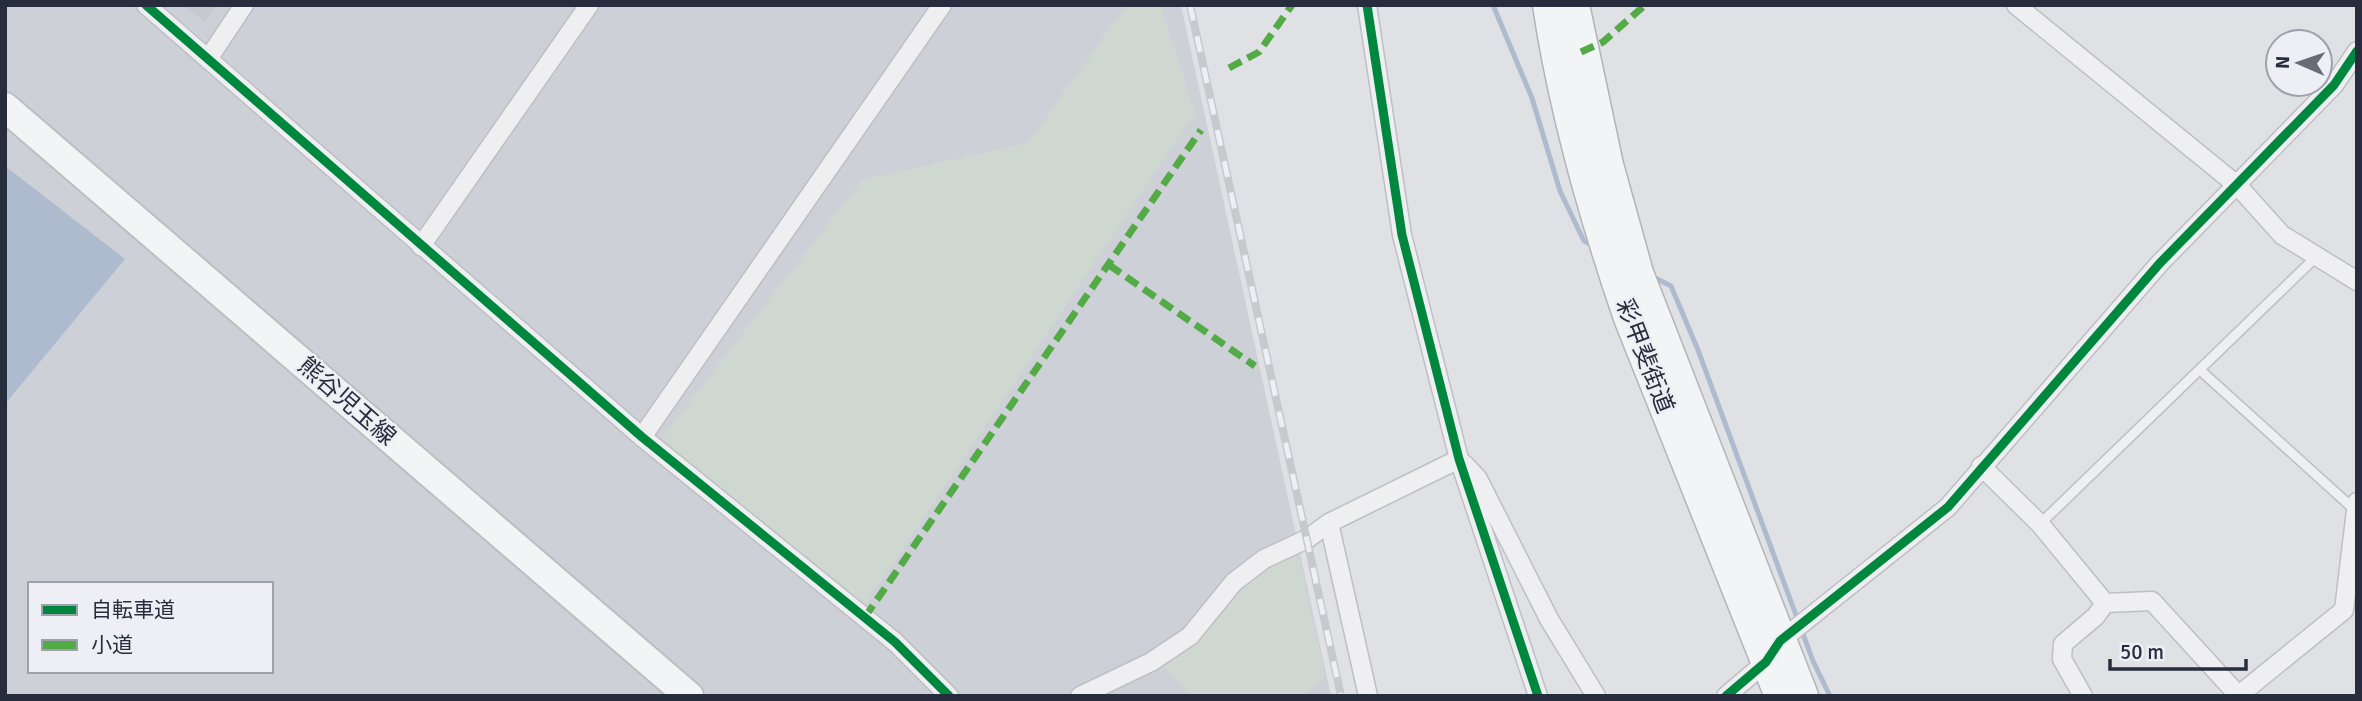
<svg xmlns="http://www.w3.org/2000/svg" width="2362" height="701" font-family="Signika,'Noto Sans JP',sans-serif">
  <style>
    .built { fill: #ced0d8; fill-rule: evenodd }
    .green { fill: #cfd8d0 }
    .water { fill: #aebbcf }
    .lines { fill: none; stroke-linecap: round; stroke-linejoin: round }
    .stream { stroke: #aebbcf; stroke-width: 5 }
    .building { fill: #c8c9cd }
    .service-casing { stroke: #bebfc3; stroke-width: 12 }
    .minor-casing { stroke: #bebfc3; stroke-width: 21 }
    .primary-casing { stroke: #bcbec2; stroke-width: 32 }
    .trunk-casing { stroke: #b2b4b9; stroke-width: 33 }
    .service { stroke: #efeff1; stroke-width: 9 }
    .minor { stroke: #efeff1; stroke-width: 18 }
    .primary { stroke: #f3f4f5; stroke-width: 28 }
    .trunk { stroke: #f3f4f5; stroke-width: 30 }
    .rail-casing { stroke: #c8c9cc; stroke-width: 8 }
    .rail { stroke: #edeff4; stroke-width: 5; stroke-dasharray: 16; stroke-linecap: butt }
    .quiet { stroke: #53ab46; stroke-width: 7; stroke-dasharray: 14 7; stroke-linecap: butt }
    .cycleway-casing { stroke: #edeff4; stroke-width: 13 }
    .cycleway { stroke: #00873e; stroke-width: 9 }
    .labels { text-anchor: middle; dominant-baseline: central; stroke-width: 5; stroke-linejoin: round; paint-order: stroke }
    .street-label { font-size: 24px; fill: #272d3d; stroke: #edeff4 }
  </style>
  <rect width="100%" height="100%" fill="#dfe1e5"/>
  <!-- built -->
  <path class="built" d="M5,5h1176l150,691h-1326zM30,584h241v87h-241z"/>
  <!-- green -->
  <g class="green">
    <path d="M1127,5h33l35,108 -330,492 -205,-165 202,-260 166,-37z"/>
    <path d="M1298,554l27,123 -22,19h-112l-29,-32 74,-77 29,-24z"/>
  </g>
  <!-- water -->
  <path class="water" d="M5,166l120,93 -120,145z"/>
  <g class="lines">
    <!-- stream -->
    <g class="stream">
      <path d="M1493,5l39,93 28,93 24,50 4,2"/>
      <path d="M1651,276l20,10 27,64 115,311 17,35"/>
    </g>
  </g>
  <!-- building -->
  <path class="building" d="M182,5h35l-12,17z"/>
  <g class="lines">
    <!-- service casing -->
    <g class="service-casing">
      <g id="service">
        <path d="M2200,370l156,141"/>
        <path d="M2040,524l278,-269"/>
      </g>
    </g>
    <!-- minor casing -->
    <g class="minor-casing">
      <g id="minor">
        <path d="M146,5l496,432 253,205 54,54"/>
        <path d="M1367,5l35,230 57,224 79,237"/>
        <path d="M2016,5l222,181 44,49 75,46"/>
        <path d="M208,59l36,-54"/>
        <path d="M421,246l168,-241"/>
        <path d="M642,437l300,-432"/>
        <path d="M1464,464l14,15 71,140 47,77"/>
        <path d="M1981,466l59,58 65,79 47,-2 87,95"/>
        <path d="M1329,523l39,173"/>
        <path d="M2239,695l105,-85 13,-108"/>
        <path d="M1080,696l71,-34 39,-26 44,-54 30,-23 43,-20 22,-16 130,-64"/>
        <path d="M1726,696l40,-34 14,-21 168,-134 212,-244 174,-178 23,-34"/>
        <path d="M2083,696l-21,-37 1,-15 33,-28 9,-13"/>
      </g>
    </g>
    <!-- primary casing -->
    <g class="primary-casing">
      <path id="primary" d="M5,107l684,589"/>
    </g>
    <!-- trunk casing -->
    <g class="trunk-casing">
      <g id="trunk">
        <path d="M1548,5c16,106 46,211 81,313l151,378"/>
        <path d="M1574,5l34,160 30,108 165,423"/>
      </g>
    </g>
    <!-- service -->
    <use href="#service" class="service"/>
    <!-- minor -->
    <use href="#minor" class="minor"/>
    <!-- primary -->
    <use href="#primary" class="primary"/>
    <!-- trunk -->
    <use href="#trunk" class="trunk"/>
    <!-- rail casing -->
    <g class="rail-casing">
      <path id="rail" d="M1190,5l151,691"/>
    </g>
    <!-- rail -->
    <use href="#rail" class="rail"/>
    <!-- quiet -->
    <g class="quiet">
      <path d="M1581,52l22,-10 42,-37"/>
      <path d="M1229,68l30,-16 33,-47"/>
      <path d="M1109,265l146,101"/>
      <path d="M865,617l336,-487"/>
    </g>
    <!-- cycleway casing -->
    <g class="cycleway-casing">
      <g id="cycleway">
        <path d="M146,5l496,432 253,205 54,54"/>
        <path d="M1367,5l35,230 57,224 79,237"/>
        <path d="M1726,696l40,-34 14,-21 168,-134 212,-244 174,-178 23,-34"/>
      </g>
    </g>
    <!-- cycleway -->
    <use href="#cycleway" class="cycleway"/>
  </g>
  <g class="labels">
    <!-- street labels -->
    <g class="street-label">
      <text transform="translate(1645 356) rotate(69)">彩甲斐街道</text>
      <text transform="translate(347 401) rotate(41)">熊谷児玉線</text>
    </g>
  </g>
  <!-- border -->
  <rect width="2362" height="701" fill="none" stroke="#272d3d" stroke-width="14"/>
  <!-- legend -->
  <rect x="28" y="582" width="245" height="91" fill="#edeff4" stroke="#9ea1ab" stroke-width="2"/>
  <rect x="42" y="605" width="35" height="10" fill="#00873e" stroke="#9ea1ab" stroke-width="2"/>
  <text x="91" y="617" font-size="21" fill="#272d3d">自転車道</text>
  <rect x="42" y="640" width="35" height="10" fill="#53ab46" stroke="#9ea1ab" stroke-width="2"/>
  <text x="91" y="652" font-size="21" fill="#272d3d">小道</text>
  <!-- north arrow -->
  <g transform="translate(2299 63) rotate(272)"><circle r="33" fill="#edeff4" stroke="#9ea1ab" stroke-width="2"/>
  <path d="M0-5L12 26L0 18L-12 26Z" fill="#676c78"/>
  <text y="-10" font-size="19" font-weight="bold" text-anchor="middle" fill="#272d3d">N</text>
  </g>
  <!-- scale -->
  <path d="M2110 659v10h136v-10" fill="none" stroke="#272d3d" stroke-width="3.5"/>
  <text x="2120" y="659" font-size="21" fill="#272d3d" stroke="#edeff4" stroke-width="5" paint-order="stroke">50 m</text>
</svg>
